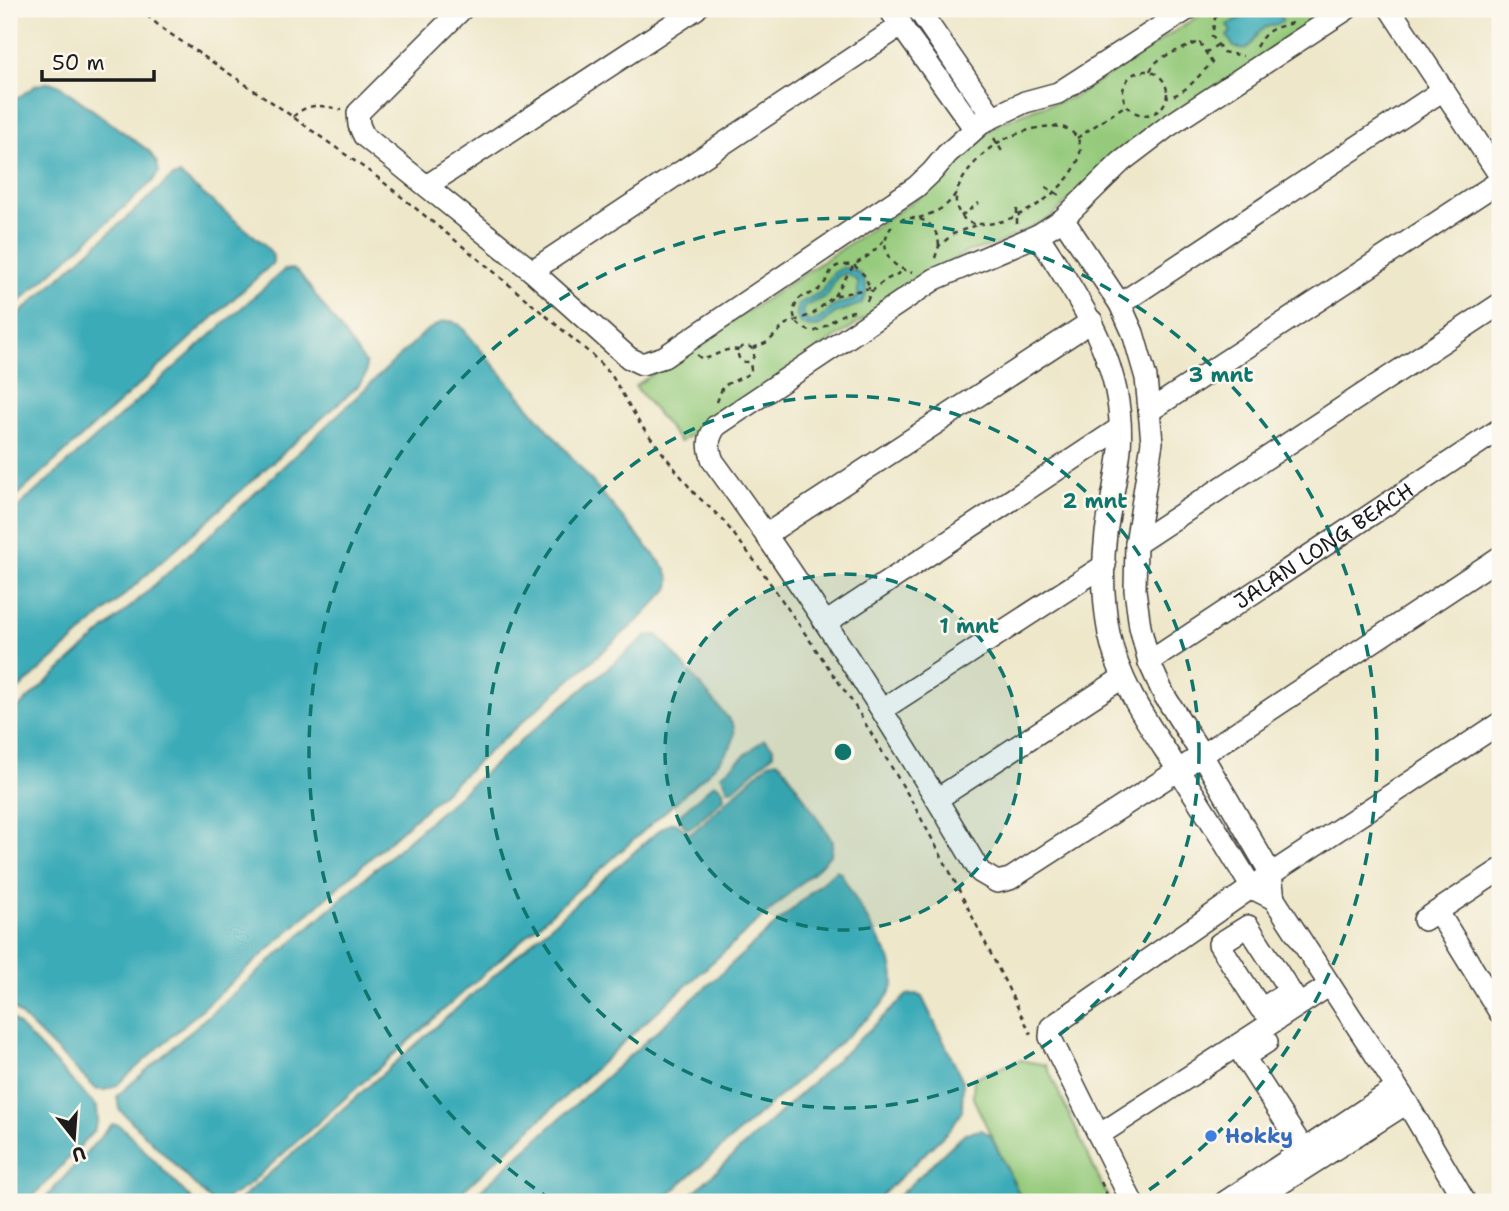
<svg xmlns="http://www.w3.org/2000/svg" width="1509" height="1211" font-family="'Shantell Sans',sans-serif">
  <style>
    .green { fill: #95ca7b; stroke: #58734c; stroke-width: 2 }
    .water { fill: #3babb8; stroke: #2c646a; stroke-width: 2; fill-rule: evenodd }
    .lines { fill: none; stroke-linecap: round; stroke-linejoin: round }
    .minor-casing { stroke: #3c3a36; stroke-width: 24 }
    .path { stroke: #3c3a36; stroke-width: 2.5; stroke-dasharray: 5 5; stroke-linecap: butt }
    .minor { stroke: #fff; stroke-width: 21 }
    .ring { fill: none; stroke: #0f766e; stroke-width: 3.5; stroke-dasharray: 12 9 }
    .shop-dot { fill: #3f7fe0; stroke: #fbf7ec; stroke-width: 2.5 }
    .labels { text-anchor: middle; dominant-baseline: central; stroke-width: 5; stroke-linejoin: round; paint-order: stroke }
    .street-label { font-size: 21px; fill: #1c1c1c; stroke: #fbf7ec }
    .shop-label { font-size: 21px; font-weight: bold; fill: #366cbe; stroke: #fbf7ec; text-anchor: start }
    .centre { fill: #0f766e; stroke: #fbf7ec; stroke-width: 3.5 }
    .ring-label { font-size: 21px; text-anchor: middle; font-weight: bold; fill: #0f766e; stroke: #fbf7ec; stroke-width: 5; stroke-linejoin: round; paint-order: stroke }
  </style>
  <rect width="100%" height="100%" fill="#fbf7ec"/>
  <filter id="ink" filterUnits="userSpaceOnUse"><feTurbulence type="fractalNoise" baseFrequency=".0143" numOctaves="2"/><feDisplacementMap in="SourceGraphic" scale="14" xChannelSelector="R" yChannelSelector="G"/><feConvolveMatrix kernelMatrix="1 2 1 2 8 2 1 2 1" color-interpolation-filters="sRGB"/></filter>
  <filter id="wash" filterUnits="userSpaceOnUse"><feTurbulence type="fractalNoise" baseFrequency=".00686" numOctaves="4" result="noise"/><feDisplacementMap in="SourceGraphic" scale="28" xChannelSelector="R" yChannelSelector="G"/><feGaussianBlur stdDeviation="1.57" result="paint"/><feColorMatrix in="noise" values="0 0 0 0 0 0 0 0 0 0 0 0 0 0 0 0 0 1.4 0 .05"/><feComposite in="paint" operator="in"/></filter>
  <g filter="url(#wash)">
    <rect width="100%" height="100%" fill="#eee7ca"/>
    <!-- green -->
    <g class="green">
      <path d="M1209,9h125l-230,154 -12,16 -42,39 -55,27 -28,7 -24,14 -263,176 -45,-56 292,-194 25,-31 45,-36 37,-16 40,-12z"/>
      <path d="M1020,1060l26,5 64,137h-87l-50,-104 1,-20z"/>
    </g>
    <!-- water -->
    <g class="water">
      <path d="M1258,9h18l7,12c-7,5 -16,4 -22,9 -7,7 -7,14 -16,19l-11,-2 -7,-11 4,-4 -4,-7z"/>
      <path d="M49,82l11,4 89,65 8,12 2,9 -7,10 -143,129v-207l26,-18z"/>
      <path d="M180,175l85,70 8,11v7l-264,240v-180l163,-146z"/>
      <path d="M843,268h6l11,6 6,11v10l-5,9 -26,9 -15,13c-17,4 -28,-5 -21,-22l22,-12 13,-20zM846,273l12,8v16c-7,7 -12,4 -21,8 -11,5 -15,17 -29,17l-6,-10 2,-5 23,-11 10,-19z"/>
      <path d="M293,269l7,5 66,90v10l-7,11 -350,313v-183l275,-245z"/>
      <path d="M451,321l9,4 206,244 4,11 -1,8 -26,28 -123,108 -404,362 -11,4h-8l-88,-86v-288l223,-201 194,-184 16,-9z"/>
      <path d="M657,635l8,8 68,81c7,21 -13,35 -26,50l-461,413 -25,15h-9l-93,-93 -2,-13 407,-358 122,-102z"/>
      <path d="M764,739l9,8v7l-39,35 -5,1 -8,-15z"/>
      <path d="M777,761l5,3 51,78 -2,12 -11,12 -170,152 -199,184h-214l421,-371 12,-8 6,-1 13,12 4,-2 76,-69z"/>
      <path d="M715,783l8,7 1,8 -32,29 -5,1 -7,-8v-6z"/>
      <path d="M836,870l4,2 50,87c8,25 4,29 -11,49l-219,194h-193z"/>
      <path d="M916,994l6,3 41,84 -1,30 -12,18 -75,73h-192l224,-207z"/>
      <path d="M9,1015l88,92 1,13 -4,11 -66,71h-19z"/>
      <path d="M112,1124l7,1 10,9 65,68h-152z"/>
      <path d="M982,1130l9,6 32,66h-131l73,-69z"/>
    </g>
  </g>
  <g filter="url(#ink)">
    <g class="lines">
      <!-- minor casing -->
      <g class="minor-casing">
        <g id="minor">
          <path d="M462,9l-104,104 1,12 5,11 168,135 97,87 13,6 22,-7 252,-170 16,-15 15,-18 36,-32 42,-20 33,-9 130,-84"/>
          <path d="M889,9l85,119"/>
          <path d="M918,9l74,107"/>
          <path d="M1347,9l-180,118 -46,35 -58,57 -25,16 -103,44 -219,147c-9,13 -8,21 -3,35 97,132 184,270 267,411l17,10 13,-3 192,-124 298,-198"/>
          <path d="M1390,9l110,167"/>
          <path d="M428,185l268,-176"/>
          <path d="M1063,219l57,85 13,29 13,45 6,64 -16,102 -1,46 5,37 9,35 15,33 38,60 69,119 3,25 133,204 58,99"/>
          <path d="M1038,235c43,68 88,129 82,214 -3,28 -10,56 -14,84 -4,33 -3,69 3,101 11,52 41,92 69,136 26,39 50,78 74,118l22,11"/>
          <path d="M532,271l370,-246"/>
          <path d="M1120,304l323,-214"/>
          <path d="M1151,410l349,-229"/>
          <path d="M767,534l325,-213"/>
          <path d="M1136,544l364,-240"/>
          <path d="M827,622l293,-194"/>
          <path id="s1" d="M1149,662l351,-233"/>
          <path d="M883,709l222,-144"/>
          <path d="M937,799l185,-121"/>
          <path d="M1438,912l62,101"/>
          <path d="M1424,920l76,-50"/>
          <path d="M1290,991l-29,18 -42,-65 29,-18 51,79"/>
          <path d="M1267,1042l-23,15 60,93"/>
          <path d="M1099,1135l231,-150"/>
          <path d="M1132,1202l-82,-165 1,-10 220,-153 229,-151"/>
          <path d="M1225,1202l172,-114"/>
          <path d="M1252,1202l155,-99"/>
        </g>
      </g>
      <!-- path -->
      <g class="path">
        <path d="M139,9l24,20 116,78 98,70 110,89 105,89 20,21 28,48 54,69 28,26 35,45 96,139 57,95 40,74 81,162"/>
        <path d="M1224,9l-9,9 -3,18 11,16 20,4"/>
        <path d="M1300,17l7,-8"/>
        <path d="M1256,47c11,-19 17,-18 36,-24"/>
        <path d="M1205,53l12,-8"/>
        <path d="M1150,71c8,-18 33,-20 49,-30l13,22c-14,12 -26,32 -45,34"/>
        <circle cx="1145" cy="93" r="22"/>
        <path d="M293,117c15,-15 30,-12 49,-7"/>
        <path d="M994,138l9,15"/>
        <path d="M1077,138l49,-33"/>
        <path d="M1046,187l15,9"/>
        <path d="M961,216l18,-13"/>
        <path d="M919,218c11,-4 24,-8 32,-18 7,-8 9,-19 16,-27 7,-10 16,-20 26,-27 15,-11 58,-27 76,-16 44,28 -51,108 -102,92 -10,-10 -13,-17 -10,-30"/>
        <path d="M900,220c21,-7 38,5 39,26"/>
        <path d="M1017,224v-17"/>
        <path d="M892,226c-15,20 -3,43 21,46"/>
        <path d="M935,258l4,-12 14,-12 23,-9"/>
        <path d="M834,296l20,-31 17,-11 13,-14"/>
        <path d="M867,301c7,-17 21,-23 38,-30"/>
        <path d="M854,311c-20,4 -24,15 -41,21 -17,-5 -26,-18 -13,-34 6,-4 15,-4 20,-10 15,-13 3,-25 34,-23l11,11 6,15"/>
        <circle cx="746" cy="354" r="8"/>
        <path d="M753,348l15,-6 18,-18 27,-10 21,-18 36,-8"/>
        <path d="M697,355l5,4c16,-2 19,-12 37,-9"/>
        <path d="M717,402l6,-16 26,-12 2,-4 -1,-8"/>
        <path d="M1101,1182l9,20"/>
      </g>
      <!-- minor -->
      <use href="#minor" class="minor"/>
    </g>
  </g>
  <!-- distance rings -->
  <circle cx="843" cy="752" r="178" fill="#0f766e" fill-opacity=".12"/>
  <g class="ring">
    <circle cx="843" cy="752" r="178"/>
    <circle cx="843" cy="752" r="356"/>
    <path d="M552 1200A534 534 0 1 1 1134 1200"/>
  </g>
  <!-- markers -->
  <circle class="shop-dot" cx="1211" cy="1136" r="7"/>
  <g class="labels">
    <!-- street labels -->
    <g class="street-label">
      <text stroke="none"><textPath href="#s1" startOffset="210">JALAN LONG BEACH</textPath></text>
    </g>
    <!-- shop labels -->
    <g class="shop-label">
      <text x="1225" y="1136">Hokky</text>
    </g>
  </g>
  <circle cx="843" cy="752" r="10" class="centre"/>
  <g class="ring-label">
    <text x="1221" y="382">3 mnt</text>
    <text x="1095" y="508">2 mnt</text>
    <text x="969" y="633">1 mnt</text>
  </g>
  <!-- margin -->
  <rect width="1509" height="1211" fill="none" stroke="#fbf7ec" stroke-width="35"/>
  <!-- north arrow -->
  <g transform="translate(74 1138) rotate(163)" stroke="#fbf7ec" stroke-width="5" paint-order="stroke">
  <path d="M0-5L12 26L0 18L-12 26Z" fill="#1c1c1c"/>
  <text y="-10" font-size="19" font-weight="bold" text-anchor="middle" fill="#1c1c1c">U</text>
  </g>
  <!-- scale -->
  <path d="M42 70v10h112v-10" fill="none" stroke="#1c1c1c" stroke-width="3.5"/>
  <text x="52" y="70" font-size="21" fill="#1c1c1c" stroke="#fbf7ec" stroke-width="5" paint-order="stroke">50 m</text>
</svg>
